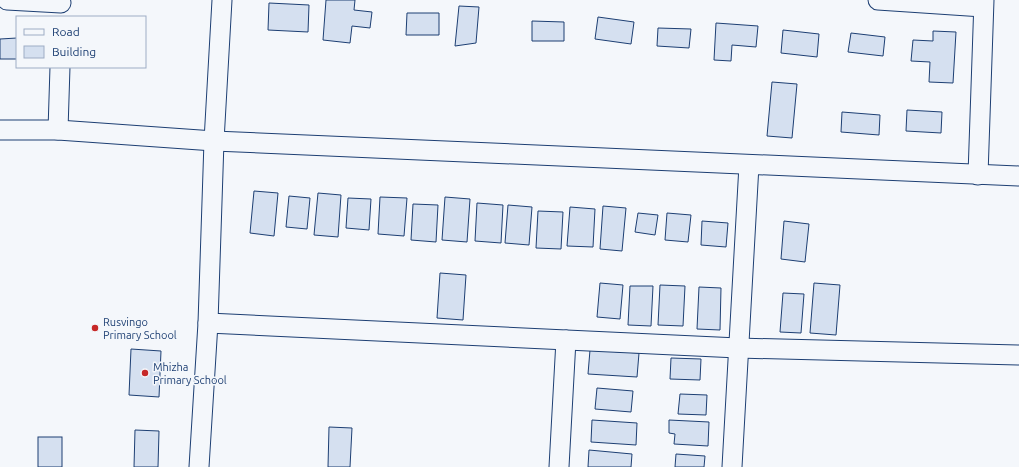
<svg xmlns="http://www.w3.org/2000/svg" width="1019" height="467" font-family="Ubuntu,sans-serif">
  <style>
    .building { fill: #d5e0f0; stroke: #1d3f73 }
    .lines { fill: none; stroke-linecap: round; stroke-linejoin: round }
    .minor-casing { stroke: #1d3f73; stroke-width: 21 }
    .minor { stroke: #f4f7fb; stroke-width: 19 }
    .poi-dot { fill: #c62828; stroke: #f4f7fb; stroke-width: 1.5 }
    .labels { text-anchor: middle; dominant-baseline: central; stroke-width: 3; stroke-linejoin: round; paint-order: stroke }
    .poi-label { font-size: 11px; fill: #1d3f73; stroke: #f4f7fb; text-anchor: start }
  </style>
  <rect width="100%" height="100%" fill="#f4f7fb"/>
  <!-- building -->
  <g class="building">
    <path d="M326,0h29l-1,10 18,2 -2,16 -18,-2 -2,17 -27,-3z"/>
    <path d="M269,3l40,2 -1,27 -40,-2z"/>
    <path d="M459,6l20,1 -3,36 -21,3z"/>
    <path d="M407,13h32v22h-33z"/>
    <path d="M598,17l36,5 -3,22 -36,-5z"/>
    <path d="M532,21l32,1v19h-32z"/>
    <path d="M716,23l42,3 -2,21 -24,-2 -1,16 -17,-1z"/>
    <path d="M658,28l33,1 -2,19 -32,-2z"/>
    <path d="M783,30l36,4 -2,23 -36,-4z"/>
    <path d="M933,31l23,1 -3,51 -24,-1 1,-20 -19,-1 2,-21 20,1z"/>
    <path d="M851,33l34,4 -2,19 -35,-4z"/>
    <path d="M17,38v21h-17v-20z"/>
    <path d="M772,82l25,2 -5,54 -25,-2z"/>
    <path d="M907,110l35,2 -1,21 -35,-2z"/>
    <path d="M842,112l38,3 -1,20 -38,-3z"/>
    <path d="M254,191l24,2 -4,43 -24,-3z"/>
    <path d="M318,193l23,2 -3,42 -24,-2z"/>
    <path d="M289,196l21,2 -3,31 -21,-2z"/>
    <path d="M380,197l27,1 -3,38 -26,-2z"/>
    <path d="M445,197l25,2 -3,43 -25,-2z"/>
    <path d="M348,198l23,1 -2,31 -23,-2z"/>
    <path d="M477,203l26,2 -2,38 -26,-2z"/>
    <path d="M413,204l25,1 -2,37 -25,-2z"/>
    <path d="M508,205l24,2 -3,38 -24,-2z"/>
    <path d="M603,206l23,2 -4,43 -22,-2z"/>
    <path d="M570,207l25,2 -2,38 -26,-1z"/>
    <path d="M538,211l25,1 -2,37 -25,-1z"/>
    <path d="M638,213l20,2 -3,20 -20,-3z"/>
    <path d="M667,213l24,2 -3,27 -23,-2z"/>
    <path d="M702,221l26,2 -2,24 -25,-2z"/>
    <path d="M784,221l25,3 -4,38 -24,-3z"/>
    <path d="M440,273l26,2 -3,45 -26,-2z"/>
    <path d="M600,283l23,2 -3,34 -23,-2z"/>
    <path d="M814,283l26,2 -4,50 -26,-2z"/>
    <path d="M660,285l25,1 -2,40 -25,-1z"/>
    <path d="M630,286h23l-2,40 -23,-1z"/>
    <path d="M699,287l22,1 -1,42 -23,-1z"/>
    <path d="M783,293l21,1 -3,39 -21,-1z"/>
    <path d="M131,349l30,2 -2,46 -30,-2z"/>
    <path d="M590,350l49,3 -2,24 -49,-3z"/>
    <path d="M671,358l30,1 -1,21 -30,-1z"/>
    <path d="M597,388l36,3 -2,21 -36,-3z"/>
    <path d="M680,394l27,1 -1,20 -28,-1z"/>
    <path d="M592,420l45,3 -1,22 -45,-3z"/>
    <path d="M669,420l40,2 -1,24 -34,-2 1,-10 -6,-1z"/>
    <path d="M329,427l23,1 -2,39h-22z"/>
    <path d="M135,430l24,1 -1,36h-24z"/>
    <rect x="38" y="437" width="24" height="30"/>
    <path d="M589,450l43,4 -1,13h-43z"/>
    <path d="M676,454l29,2 -1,11h-29z"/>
  </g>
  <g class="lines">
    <!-- minor casing -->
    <g class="minor-casing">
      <g id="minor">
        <path d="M7,0l54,3"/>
        <path d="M878,0l105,7"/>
        <path d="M0,130h58l156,11 805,35"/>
        <path d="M58,130l2,-63"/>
        <path d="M978,175l6,-175"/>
        <path d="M208,323l530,25 281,7"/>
        <path d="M199,467l9,-144 6,-182 8,-141"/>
        <path d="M559,467l7,-127"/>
        <path d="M732,467l17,-302"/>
      </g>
    </g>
    <!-- minor -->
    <use href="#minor" class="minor"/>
  </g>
  <!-- markers -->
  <g class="poi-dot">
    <circle cx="95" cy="328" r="4"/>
    <circle cx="145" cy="373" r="4"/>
  </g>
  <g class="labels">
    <!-- poi labels -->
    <g class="poi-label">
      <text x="103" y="322">Rusvingo<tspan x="103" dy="13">Primary School</tspan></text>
      <text x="153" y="367">Mhizha<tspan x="153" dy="13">Primary School</tspan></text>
    </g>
  </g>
  <!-- legend -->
  <rect x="16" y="16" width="130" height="52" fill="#f4f7fb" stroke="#9eadc5"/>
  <rect x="24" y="29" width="20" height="6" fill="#f4f7fb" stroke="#9eadc5"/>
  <text x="52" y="36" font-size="12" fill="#1d3f73">Road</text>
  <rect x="24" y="46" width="20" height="12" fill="#d5e0f0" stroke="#9eadc5"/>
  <text x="52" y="56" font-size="12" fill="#1d3f73">Building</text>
</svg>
